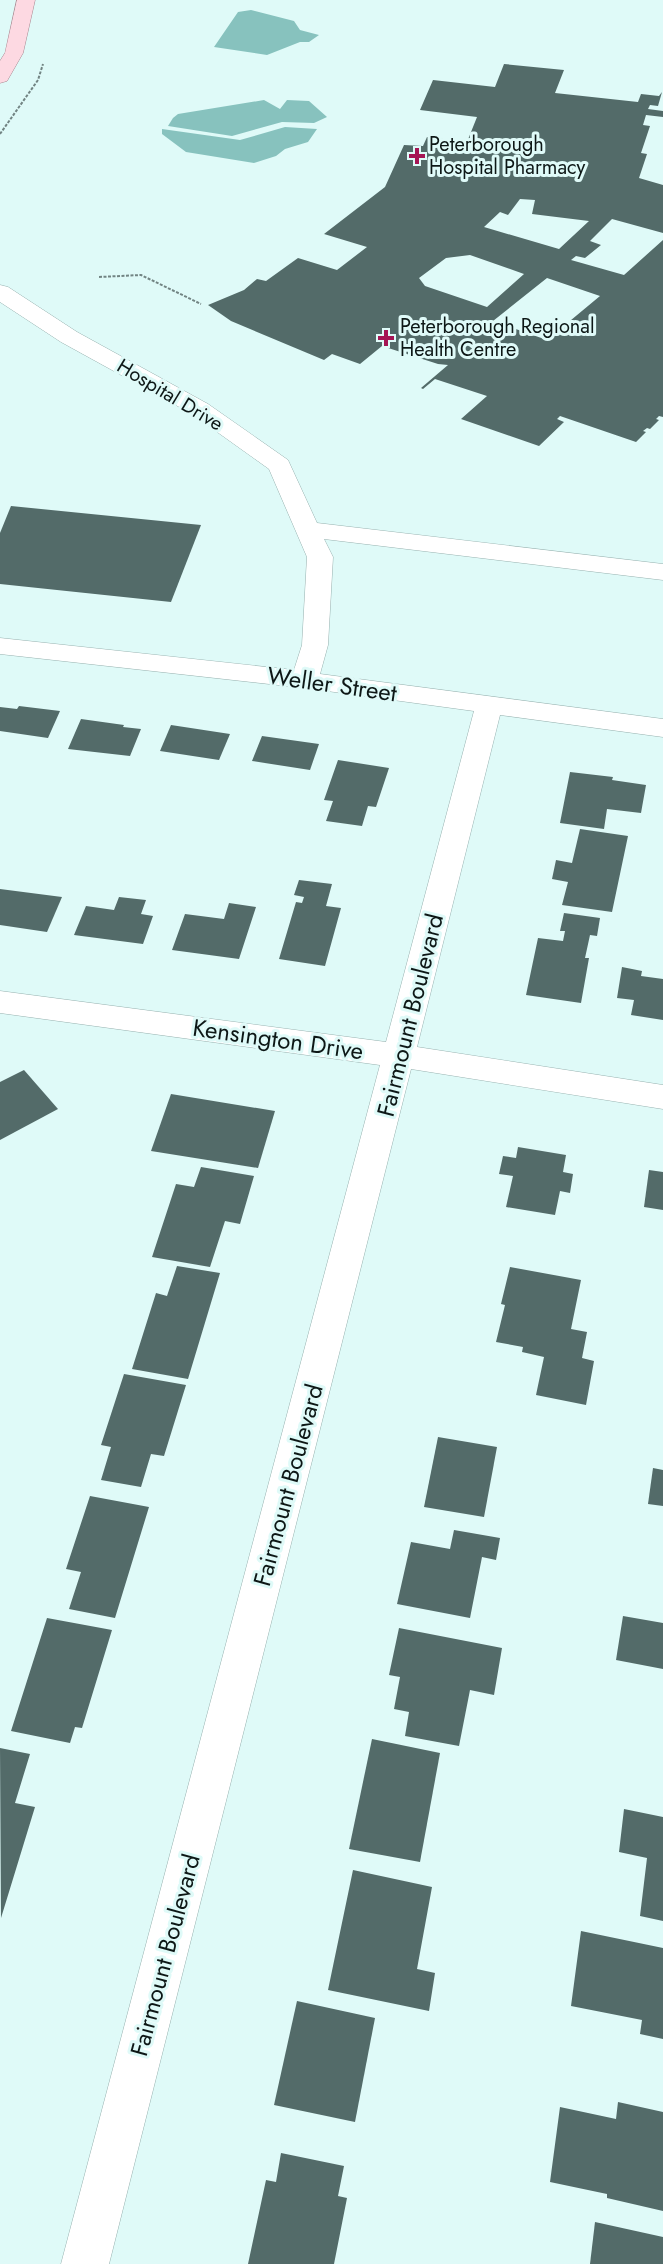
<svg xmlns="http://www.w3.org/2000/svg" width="663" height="2264" font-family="Jost,sans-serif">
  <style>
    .water { fill: #87c2be }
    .building { fill: #536b69; fill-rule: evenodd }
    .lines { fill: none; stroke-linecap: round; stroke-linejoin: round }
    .minor-casing { stroke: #97b1af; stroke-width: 1 }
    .major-casing { stroke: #a8858e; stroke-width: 1 }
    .path { stroke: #728483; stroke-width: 2; stroke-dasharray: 3 1.5; stroke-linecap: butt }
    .minor { fill: #fff; fill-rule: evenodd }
    .major { fill: #fdd9e2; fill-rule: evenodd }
    .poi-dot { fill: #a51554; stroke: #dffaf8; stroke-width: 2 }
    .labels { text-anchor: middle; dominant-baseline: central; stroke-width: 6; stroke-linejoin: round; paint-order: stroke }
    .far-poi-label { font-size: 20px; fill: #0d1716; stroke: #dffaf8; text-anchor: start }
    .far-street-label { font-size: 20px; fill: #0d1716; stroke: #dffaf8 }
    .street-label { font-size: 24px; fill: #0d1716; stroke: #dffaf8 }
  </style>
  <rect width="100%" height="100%" fill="#dffaf8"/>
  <!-- water -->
  <g class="water">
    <path d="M251,10l43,11 6,9 19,5 -10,7h-9l-33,13 -53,-8 24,-35z"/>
    <path d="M264,100l16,9 7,-9 22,1 18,16 -13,6 -32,-1 -50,14 -64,-10 5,-8 5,-4z"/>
    <path d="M285,127l32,2 -9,13 -23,7 -9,7 -22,7 -68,-11 -24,-18v-5l78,11z"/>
  </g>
  <!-- building -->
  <g class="building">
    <path d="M504,64l60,6 -9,23 83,9 3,-8 18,2 3,-4 -4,14 -8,-1 -2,4 15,2v6l-17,-2 -3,10 7,1 -9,27 6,1 -8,24 24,7v48l-51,-14 -22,22 11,4 -16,13 -9,-2 -5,4 53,15 39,-35v177l-4,-1 -3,3 3,1 -9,9 -3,-1 -4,3 3,1 -10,10 -76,-26 -3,3 7,3 -25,24 -78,-27 26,-23 -52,-17 -12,10 -2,-1 27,-23 -10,-1 -56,-18 -22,18 -28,-10 -8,6 -93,-39 -23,-16 36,-15 13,-11 9,2 32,-23 39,12 30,-23 -43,-13 61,-47 19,-42 19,1 4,-9 40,5 10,-25 -57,-7 13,-30 62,7zM520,199l15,1 -3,14 57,7 -30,28 -75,-22 16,-15 8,3zM470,255l54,19 -37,33 -62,-21 -6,-8 27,-20zM547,278l53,18 -53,44 -54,-19z"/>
    <path d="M11,506l190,19 -30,77 -171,-18v-51z"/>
    <path d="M19,706l41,5 -12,27 -48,-7v-24l17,2z"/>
    <path d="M81,719l43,6 -1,2 18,2 -11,27 -62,-7z"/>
    <path d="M171,725l59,9 -11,26 -59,-9z"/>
    <path d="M262,736l57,8 -9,26 -58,-9z"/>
    <path d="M338,760l51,8 -13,39 -8,-1 -6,20 -36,-5 7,-20 -9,-1z"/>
    <path d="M570,772l43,5 -1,3 34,5 -5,28 -34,-4 -3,20 -44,-6z"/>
    <path d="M580,829l48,7 -16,76 -50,-7 6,-23 -16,-3 4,-19 16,3z"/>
    <path d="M299,880l33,4 -6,22 15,2 -16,58 -46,-7 17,-57 6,1 2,-6 -10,-2z"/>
    <path d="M0,889l62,8 -15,35 -47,-7z"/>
    <path d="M119,897l27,3 -5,14 12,2 -10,28 -69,-9 12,-29 28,4z"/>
    <path d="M229,903l27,4 -17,52 -67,-9 13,-36 39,5z"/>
    <path d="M564,913l36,5 -3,18 -7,-1 -5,23h4l-8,45 -55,-8 12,-57 25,3 2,-10h-5z"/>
    <path d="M622,967l20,4 -1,5 22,3v41l-32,-5 3,-15 -17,-2z"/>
    <path d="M24,1070l34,39 -58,31v-58z"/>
    <path d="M171,1094l104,17 -17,57 -107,-17z"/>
    <path d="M518,1147l48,8 -3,17 10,2 -3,19 -10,-2 -5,24 -49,-8 7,-31 -14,-2 4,-18 13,2z"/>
    <path d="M201,1167l53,9 -14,48 -15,-3 -15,46 -58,-10 24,-73 18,3z"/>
    <path d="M649,1170l14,2v38l-19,-3z"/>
    <path d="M177,1266l43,7 -32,106 -56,-10 24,-76 11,3z"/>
    <path d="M510,1267l71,13 -10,49 16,3 -5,26 12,3 -8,44 -50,-10 8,-38 -22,-5 1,-5 -27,-5 9,-37 -4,-1z"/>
    <path d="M124,1374l62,11 -22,71 -13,-2 -10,33 -40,-7 10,-33 -10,-2z"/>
    <path d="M438,1437l59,10 -13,70 -60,-10z"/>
    <path d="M653,1468l10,2v36l-15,-2z"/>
    <path d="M90,1496l59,11 -34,111 -46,-9 12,-37 -15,-3z"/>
    <path d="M454,1530l46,8 -4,22 -14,-3 -12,61 -73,-14 14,-62 39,7z"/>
    <path d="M623,1616l40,7v46l-47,-9z"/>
    <path d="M47,1618l65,12 -30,98 -7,-1 -5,16 -59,-12z"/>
    <path d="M399,1628l103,20 -8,47 -24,-5 -11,56 -54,-10 4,-24 -15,-3 6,-32 -11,-2z"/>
    <path d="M372,1739l68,14 -20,109 -71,-13z"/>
    <path d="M0,1748l30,6 -15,49 20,4 -34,111z"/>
    <path d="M624,1809l39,8v104l-23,-5 7,-58 -28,-6z"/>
    <path d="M353,1870l79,17 -15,82 18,4 -6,38 -101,-21z"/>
    <path d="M581,1931l82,17v91l-23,-5 2,-14 -71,-14z"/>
    <path d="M297,2001l78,17 -20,104 -81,-17z"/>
    <path d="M618,2102l45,10v99l-56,-13v-4l-57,-12 10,-75 56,12z"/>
    <path d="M281,2153l63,13 -6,30 9,2 -13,66h-86l18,-84 10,2z"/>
    <path d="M595,2222l68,15v27h-73z"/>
  </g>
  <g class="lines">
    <!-- minor casing -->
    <g class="minor-casing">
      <path id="minor" d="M0,285l8,2 69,45 131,72 80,56 29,63 346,41v16l-339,-41 9,18 -5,88 -8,29 343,45v18l-163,-22 -83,332 246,38v24l-252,-40 -302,1195h-48l319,-1199 -380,-52v-22l386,51 88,-331 -169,-23 -305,-34v-16l294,32 8,-25 5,-88 -38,-88 -77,-55 -131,-72 -61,-40z"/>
    </g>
    <!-- major casing -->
    <g class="major-casing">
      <path id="major" d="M17,0h18l-12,53 -16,28 -7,2v-22l5,-8z"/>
    </g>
    <!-- path -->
    <g class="path">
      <path d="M0,134l38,-54 5,-16"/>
      <path d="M99,277l42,-2 60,29"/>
    </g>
    <!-- minor -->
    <use href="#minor" class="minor"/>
    <!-- major -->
    <use href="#major" class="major"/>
  </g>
  <!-- markers -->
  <g class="poi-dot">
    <path d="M414 147h6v6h6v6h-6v6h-6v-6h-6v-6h6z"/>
    <path d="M383 329h6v6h6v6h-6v6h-6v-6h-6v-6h6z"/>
  </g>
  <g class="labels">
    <!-- far-poi labels -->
    <g class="far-poi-label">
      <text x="429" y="144">Peterborough<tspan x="429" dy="23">Hospital Pharmacy</tspan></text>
      <text x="400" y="326">Peterborough Regional<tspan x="400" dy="23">Health Centre</tspan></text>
    </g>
    <!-- far-street labels -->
    <g class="far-street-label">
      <text transform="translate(170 395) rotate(31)">Hospital Drive</text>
    </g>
    <!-- street labels -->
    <g class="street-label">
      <text transform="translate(332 684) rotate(8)">Weller Street</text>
      <text transform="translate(410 1015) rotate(-76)">Fairmount Boulevard</text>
      <text transform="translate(278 1039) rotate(8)">Kensington Drive</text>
      <text transform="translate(288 1485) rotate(-75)">Fairmount Boulevard</text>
      <text transform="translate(165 1955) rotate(-75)">Fairmount Boulevard</text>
    </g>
  </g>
</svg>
